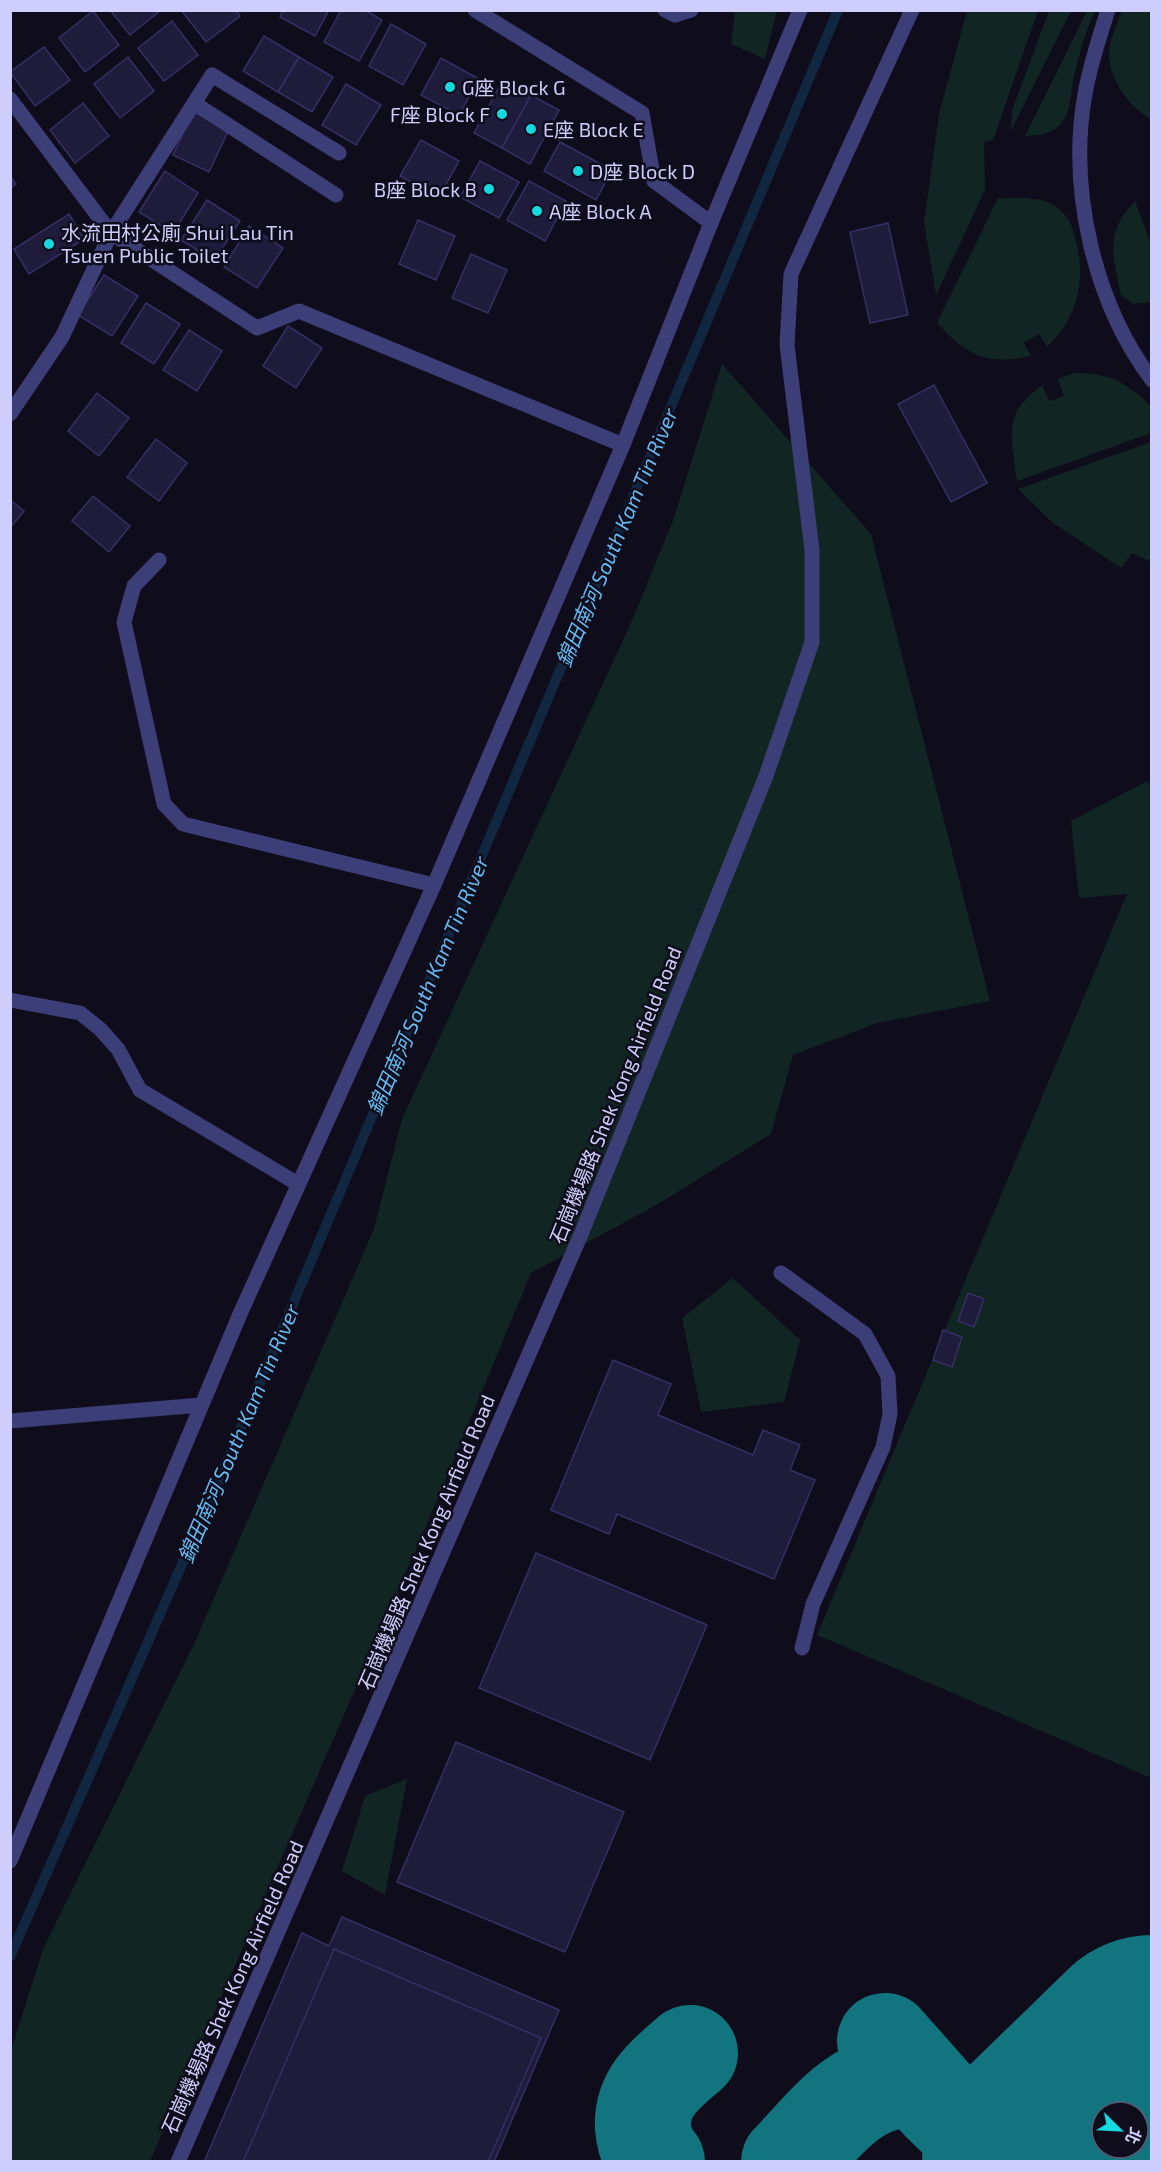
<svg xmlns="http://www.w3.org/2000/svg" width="1162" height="2172" font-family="'Exo 2','Noto Sans TC',sans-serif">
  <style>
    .green { fill: #112523 }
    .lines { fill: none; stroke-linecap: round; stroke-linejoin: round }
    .stream { stroke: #112741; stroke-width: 10 }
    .taxiway { stroke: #12747e; stroke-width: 96 }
    .runway { stroke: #12747e; stroke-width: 240 }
    .building { fill: #1f1b3b; stroke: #362f65; stroke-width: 1.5 }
    .lane { stroke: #3c3e77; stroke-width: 15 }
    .street { stroke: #3c3e77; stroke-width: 15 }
    .poi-dot { fill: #14dadf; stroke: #0f0d1c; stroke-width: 2 }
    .labels { text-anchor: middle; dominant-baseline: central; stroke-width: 5; stroke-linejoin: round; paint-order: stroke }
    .poi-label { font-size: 20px; fill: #cfcdfb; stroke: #0f0d1c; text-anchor: start }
    .street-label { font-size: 20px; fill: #cfcdfb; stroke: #0f0d1c }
    .water-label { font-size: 21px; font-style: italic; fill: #64baf1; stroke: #0f0d1c }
  </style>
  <rect width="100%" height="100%" fill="#0f0d1c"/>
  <!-- green -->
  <g class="green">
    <path d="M1123,10l28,1v108c-20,-10 -42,-39 -42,-64 0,-14 8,-32 14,-45z"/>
    <path d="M735,11h42l-12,48 -34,-15z"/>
    <path d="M967,11h71l-45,129 -9,2 1,48 -49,105 -12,-72 15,-109z"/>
    <path d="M1049,11h22l-60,120 1,-21z"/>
    <path d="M1087,11h8c-9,19 -15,40 -20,61 -5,18 -2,39 -15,53 -10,10 -22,10 -35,11z"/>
    <path d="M998,198c19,1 42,-3 58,9 12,9 15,16 19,30 12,41 3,81 -28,110l-8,-13 -15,9 7,13c-43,10 -65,-1 -94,-33z"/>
    <path d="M1135,201l16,44 1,57 -19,2 -12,-9c-8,-37 -17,-63 14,-94z"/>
    <path d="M722,364l149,170 119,467 -113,22 -84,32 -22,79 -113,70 -127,69 -95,230 -286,658 -139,1v-111l32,-102 151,-305 180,-415 28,-110 228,-494 43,-104z"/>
    <path d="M1074,373c33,-1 56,10 77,34v26l-134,48c-3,-19 -9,-50 -1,-68 4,-11 17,-20 26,-28l7,16 15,-5 -6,-17z"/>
    <path d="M1151,442v120l-19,-9 -11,15 -68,-45 -35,-34z"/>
    <path d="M1147,781l5,5 -1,992 -334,-143 310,-741 -48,4 -8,-77z"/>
    <path d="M733,1278l67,62 -16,62 -83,10 -19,-94z"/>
    <path d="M407,1779l-22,116 -43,-24 23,-75z"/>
  </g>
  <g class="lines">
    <!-- stream -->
    <path class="stream" d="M10,1957l211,-482 617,-1465"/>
    <!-- taxiway -->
    <g class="taxiway">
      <path d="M885,2041l54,61 62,60"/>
      <path d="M657,2162c-9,-10 -13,-23 -14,-35 -2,-35 24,-54 47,-74"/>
      <path d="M789,2162c31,-32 66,-82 115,-81 8,0 16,5 22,7"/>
    </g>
    <!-- runway -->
    <path class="runway" d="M1042,2162l110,-107"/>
  </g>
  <!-- building -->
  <g class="building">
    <path d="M110,10h51l-31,25z"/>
    <path d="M181,10h55l4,6 -34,26z"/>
    <path d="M283,10h46l-14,26 -35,-19z"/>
    <path d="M341,10h24l17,10 -23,41 -35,-19z"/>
    <path d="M93,11l26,34 -34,27 -26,-34z"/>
    <path d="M172,21l26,34 -34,26 -26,-33z"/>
    <path d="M391,24l35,20 -23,41 -34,-19z"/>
    <path d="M264,36l35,21 -21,35 -35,-21z"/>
    <path d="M44,47l26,33 -35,26 -25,-34z"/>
    <path d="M128,57l26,34 -34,27 -26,-34z"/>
    <path d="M299,57l34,20 -21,35 -34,-20z"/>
    <path d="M441,58l38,21 -20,36 -38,-20z"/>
    <path d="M503,80l28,15 -29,53 -28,-15z"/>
    <path d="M346,84l35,21 -25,40 -34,-20z"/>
    <path d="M531,95l28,15 -29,54 -28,-16z"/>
    <path d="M83,103l26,33 -34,27 -25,-33z"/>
    <path d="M193,112l36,17 -20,43 -36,-17z"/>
    <path d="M421,140l38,21 -20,36 -39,-21z"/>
    <path d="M560,142l52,28 -16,30 -52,-29z"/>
    <path d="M480,161l39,21 -20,36 -39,-21z"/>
    <path d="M165,171l33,22 -25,40 -34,-21z"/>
    <path d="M10,176l6,8 -6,4z"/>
    <path d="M529,181l37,20 -21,40 -38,-21z"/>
    <path d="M207,200l33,21 -26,40 -33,-21z"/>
    <path d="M69,214l15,25 -55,35 -15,-25z"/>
    <path d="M418,220l37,16 -19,44 -37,-16z"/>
    <path d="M888,223l20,92 -38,8 -20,-91z"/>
    <path d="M249,226l34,22 -26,40 -33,-21z"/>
    <path d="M471,254l36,16 -19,43 -36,-15z"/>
    <path d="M104,275l34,21 -26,40 -34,-21z"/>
    <path d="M146,303l34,21 -26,40 -33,-21z"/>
    <path d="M288,326l34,22 -26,40 -33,-22z"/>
    <path d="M189,330l33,21 -25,40 -34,-21z"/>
    <path d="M934,385l53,98 -36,19 -53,-98z"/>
    <path d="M97,393l32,25 -30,38 -31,-25z"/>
    <path d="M156,439l31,24 -28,38 -32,-24z"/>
    <path d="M93,496l37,30 -21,26 -37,-31z"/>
    <path d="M10,500l14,11 -14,17z"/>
    <path d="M968,1293l16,6 -10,28 -16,-6z"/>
    <path d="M943,1330l19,7 -10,30 -19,-7z"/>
    <path d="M613,1360l58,24 -13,31 95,40 10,-25 37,15 -10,25 25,10 -41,99 -157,-65 -8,20 -58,-24z"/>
    <path d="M536,1553l171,72 -57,135 -171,-72z"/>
    <path d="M456,1742l168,70 -59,140 -168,-70z"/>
    <path d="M342,1917l217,93 -65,152h-290l98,-229 27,13z"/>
    <path d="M334,1949l207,89 -53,124h-245z"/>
  </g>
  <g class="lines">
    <!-- lane -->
    <g class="lane">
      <path d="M475,10l167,103 12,68"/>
      <path d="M1108,10c-9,28 -18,55 -23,84 -17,95 9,209 67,286"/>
      <path d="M212,75l127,78"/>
      <path d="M194,103l142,92"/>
      <path d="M159,560l-25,26 -10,36 40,182 19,20 251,61"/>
      <path d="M10,1000l70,13 20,16 18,20 22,41 158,94"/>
      <path d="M781,1273l84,61 23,42 2,38 -7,33 -70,157 -11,44"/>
      <path d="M10,1421l191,-16"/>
      <path d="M178,2162l404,-930 184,-456 46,-134v-92l-25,-205 4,-71 121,-264"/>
    </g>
    <!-- street -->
    <g class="street">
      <path d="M665,10l10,5 16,-5"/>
      <path d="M10,99l101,134 146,95 42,-17 324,134"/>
      <path d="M654,181l57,42"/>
      <path d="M10,414l52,-77 49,-104 101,-158"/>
      <path d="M10,1861l230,-547 194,-429 189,-440 88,-222 89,-213"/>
    </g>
  </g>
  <!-- markers -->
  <g class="poi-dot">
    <circle cx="450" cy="87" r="6"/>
    <circle cx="502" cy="114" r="6"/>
    <circle cx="531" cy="129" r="6"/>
    <circle cx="578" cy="171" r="6"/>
    <circle cx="489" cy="189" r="6"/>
    <circle cx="537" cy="211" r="6"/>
    <circle cx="49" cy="244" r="6"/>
  </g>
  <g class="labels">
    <!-- poi labels -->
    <g class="poi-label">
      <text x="462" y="87">G座 Block G</text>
      <text x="490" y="114" text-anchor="end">F座 Block F</text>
      <text x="543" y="129">E座 Block E</text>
      <text x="590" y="171">D座 Block D</text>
      <text x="477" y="189" text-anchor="end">B座 Block B</text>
      <text x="549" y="211">A座 Block A</text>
      <text x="61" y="232">水流田村公廁 Shui Lau Tin<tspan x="61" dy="23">Tsuen Public Toilet</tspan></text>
    </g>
    <!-- street labels -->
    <g class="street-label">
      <text transform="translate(615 1095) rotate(-68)">石崗機場路 Shek Kong Airfield Road</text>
      <text transform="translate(426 1542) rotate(-67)">石崗機場路 Shek Kong Airfield Road</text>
      <text transform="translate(232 1987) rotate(-66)">石崗機場路 Shek Kong Airfield Road</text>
    </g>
    <!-- water labels -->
    <g class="water-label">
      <text transform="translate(616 537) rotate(-67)">錦田南河 South Kam Tin River</text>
      <text transform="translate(427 985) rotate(-67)">錦田南河 South Kam Tin River</text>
      <text transform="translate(238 1433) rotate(-67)">錦田南河 South Kam Tin River</text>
    </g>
  </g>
  <!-- border -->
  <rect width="1162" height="2172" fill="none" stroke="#cfcdfb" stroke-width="24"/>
  <!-- north arrow -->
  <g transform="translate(1120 2130) rotate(114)"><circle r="28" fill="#0f0d1c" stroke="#5c5a75" stroke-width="1.5"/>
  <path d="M0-4.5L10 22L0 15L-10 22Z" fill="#14dadf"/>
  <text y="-9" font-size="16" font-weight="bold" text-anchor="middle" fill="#cfcdfb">北</text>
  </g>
</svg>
